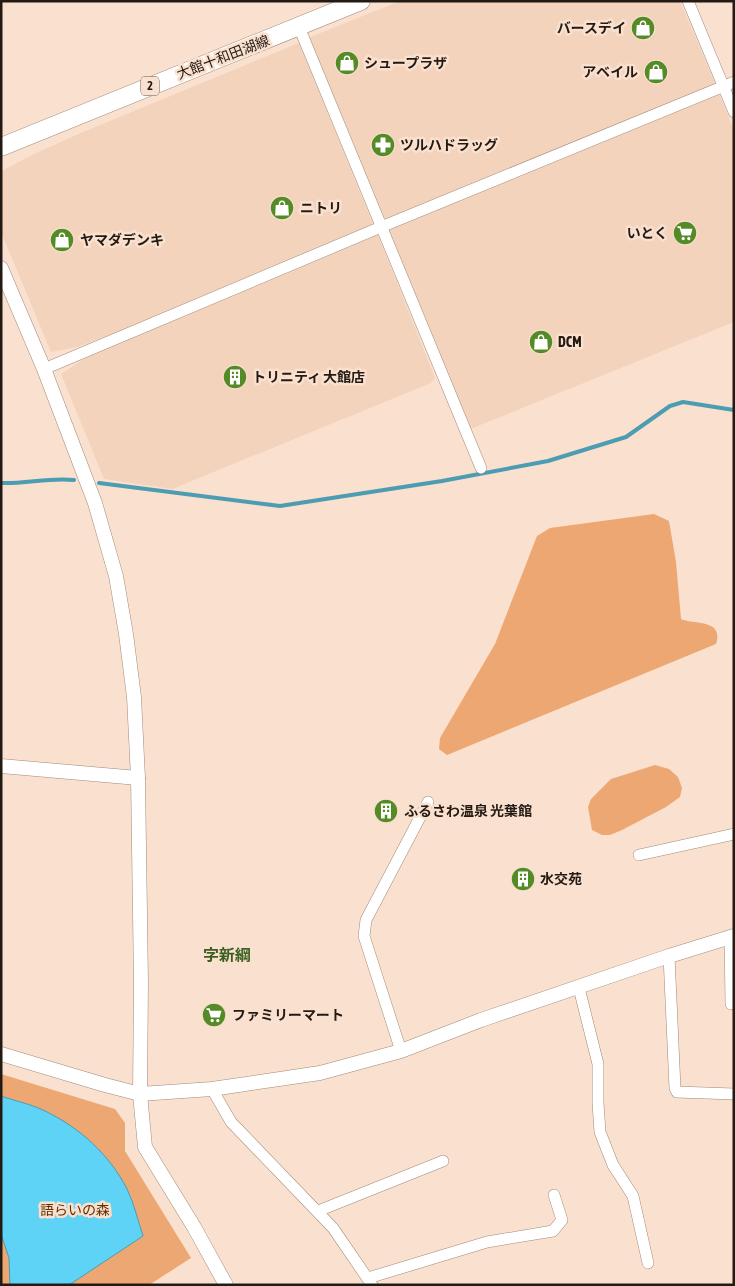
<svg xmlns="http://www.w3.org/2000/svg" width="735" height="1286" font-family="'Asap Condensed','Noto Sans JP',sans-serif">
  <style>
    .built { fill: #f3d3bc }
    .green { fill: #eda772 }
    .water { fill: #5ed3f5; stroke: #4c9cb2 }
    .lines { fill: none; stroke-linecap: round; stroke-linejoin: round }
    .stream { stroke: #4c9cb2; stroke-width: 4 }
    .minor-casing { stroke: #a18a79; stroke-width: 12 }
    .tertiary-casing { stroke: #a18a79; stroke-width: 15 }
    .primary-casing { stroke: #a18a79; stroke-width: 19 }
    .minor { stroke: #fff; stroke-width: 11 }
    .tertiary { stroke: #fff; stroke-width: 14 }
    .primary { stroke: #fff; stroke-width: 18 }
    .labels { text-anchor: middle; dominant-baseline: central; stroke-width: 5; stroke-linejoin: round; paint-order: stroke }
    .shield { fill: #fae0ce; stroke: #64554c; stroke-width: 1 }
    .shield-label { font-size: 12px; font-weight: bold; fill: #231a14 }
    .poi-label { font-size: 14px; font-weight: bold; fill: #231a14; stroke: #fae0ce; text-anchor: start }
    .street-label { font-size: 14px; fill: #231a14; stroke: #fae0ce }
    .park-label { font-size: 14px; fill: #5f3102; stroke: #fae0ce }
    .quarter-label { font-size: 16px; font-weight: bold; fill: #3b5f20; stroke: #fae0ce }
  </style>
  <rect width="100%" height="100%" fill="#fae0ce"/>
  <!-- built -->
  <g class="built">
    <path d="M400,1h280l36,85 -328,133 -5,-2 -75,-179z"/>
    <path d="M299,43l74,181 -248,105 -48,18 -26,5 -50,-120 1,-61 32,-17 49,-22z"/>
    <path d="M719,94l15,36v192l-266,108 -81,-199z"/>
    <path d="M378,235l57,143 -4,5 -259,106 -68,-10 -43,-105 26,-17z"/>
  </g>
  <!-- green -->
  <g class="green">
    <path d="M654,514l15,7 7,41 5,57c14,6 43,0 35,25l-269,111 -8,-6 1,-11 55,-94 42,-108 13,-8z"/>
    <path d="M655,765l14,4 9,8 4,11 -2,9 -14,10 -44,23 -12,5h-8l-10,-5 -4,-23 3,-8 20,-20z"/>
    <path d="M1,1074l114,35 10,14v28l66,107 -42,27h-148z"/>
  </g>
  <!-- water -->
  <path class="water" d="M1,1096c14,5 30,8 44,15 35,17 64,43 82,78 7,14 11,32 16,47l-74,49h-59l-1,-27 -8,-24z"/>
  <g class="lines">
    <!-- stream -->
    <g class="stream">
      <path d="M1,483c24,1 50,-6 73,-3"/>
      <path d="M99,483l181,23 162,-25 106,-20 78,-24 44,-31 13,-4 51,8"/>
    </g>
    <!-- minor casing -->
    <g class="minor-casing">
      <g id="minor">
        <path d="M688,1l46,111"/>
        <path d="M299,27l182,441"/>
        <path d="M44,369l337,-142 353,-145"/>
        <path d="M639,855l95,-21"/>
        <path d="M730,937l1,67"/>
        <path d="M669,956l6,132 2,4 57,2"/>
        <path d="M579,988l19,76v39l2,29 13,33 20,31 15,67"/>
        <path d="M401,1051l-37,-115 2,-16 62,-118"/>
        <path d="M212,1089l19,33 102,106 39,57"/>
        <path d="M318,1211l125,-50"/>
        <path d="M368,1278l119,-36 66,-11 9,-11 -8,-25"/>
      </g>
    </g>
    <!-- tertiary casing -->
    <g class="tertiary-casing">
      <g id="tertiary">
        <path d="M1,268l43,101 51,134 21,73 10,58 8,63 4,81 3,205 -1,111 5,53 49,80 32,58"/>
        <path d="M1,766l137,12"/>
        <path d="M1,1054l104,31 35,9 72,-5 108,-16 81,-22 80,-31 188,-64 65,-20"/>
      </g>
    </g>
    <!-- primary casing -->
    <g class="primary-casing">
      <path id="primary" d="M1,147l360,-146"/>
    </g>
    <!-- minor -->
    <use href="#minor" class="minor"/>
    <!-- tertiary -->
    <use href="#tertiary" class="tertiary"/>
    <!-- primary -->
    <use href="#primary" class="primary"/>
  </g>
  <!-- icons -->
  <defs>
    <g id="shop-disc" transform="scale(1.25)"><circle r="9.5" fill="#548b26" stroke="#fae0ce"/><path d="M-5-2.5h2.3a2.7 3.5 0 0 1 5.4 0H5L5.5 6h-11ZM-1.5-2.5h3a1.5 2.3 0 0 0-3 0Z" fill="#fff"/></g>
    <g id="pharmacy-disc" transform="scale(1.25)"><circle r="9.5" fill="#548b26" stroke="#fae0ce"/><path d="M-2-6h4v4h4v4h-4v4h-4v-4h-4v-4h4Z" fill="#fff"/></g>
    <g id="supermarket-disc" transform="scale(1.25)"><circle r="9.5" fill="#548b26" stroke="#fae0ce"/><path d="M-6-5.5h2.5l.6 2H6L4.5 2H-2.5L-4.4-4H-6ZM-1.5 3.2a1.3 1.3 0 1 0 .1 0ZM3 3.2a1.3 1.3 0 1 0 .1 0Z" fill="#fff"/></g>
    <g id="building-disc" transform="scale(1.25)"><circle r="9.5" fill="#548b26" stroke="#fae0ce"/><path d="M-4-6H4V6H1V3H-1V6H-4ZM-2.5-4.3h1.7v1.8h-1.7ZM.8-4.3h1.7v1.8H.8ZM-2.5-1h1.7V.8h-1.7ZM.8-1h1.7V.8H.8Z" fill="#fff"/></g>
  </defs>
  <g fill-rule="evenodd">
    <use href="#shop-disc" x="643" y="28"/>
    <use href="#shop-disc" x="347" y="63"/>
    <use href="#shop-disc" x="656" y="72"/>
    <use href="#pharmacy-disc" x="383" y="145"/>
    <use href="#shop-disc" x="282" y="208"/>
    <use href="#supermarket-disc" x="685" y="233"/>
    <use href="#shop-disc" x="62" y="240"/>
    <use href="#shop-disc" x="541" y="342"/>
    <use href="#building-disc" x="235" y="377"/>
    <use href="#building-disc" x="386" y="811"/>
    <use href="#building-disc" x="523" y="879"/>
    <use href="#supermarket-disc" x="214" y="1015"/>
  </g>
  <g class="labels">
    <!-- shield labels -->
    <rect class="shield" x="141" y="76.5" width="18" height="19" rx="4"/>
    <g class="shield-label">
      <text x="150" y="86">2</text>
    </g>
    <!-- poi labels -->
    <g class="poi-label">
      <text x="626" y="28" text-anchor="end">バースデイ</text>
      <text x="364" y="63">シュープラザ</text>
      <text x="638" y="72" text-anchor="end">アベイル</text>
      <text x="400" y="145">ツルハドラッグ</text>
      <text x="300" y="208">ニトリ</text>
      <text x="668" y="233" text-anchor="end">いとく</text>
      <text x="80" y="240">ヤマダデンキ</text>
      <text x="558" y="342">DCM</text>
      <text x="252" y="377">トリニティ 大館店</text>
      <text x="404" y="811">ふるさわ温泉 光葉館</text>
      <text x="540" y="879">水交苑</text>
      <text x="232" y="1015">ファミリーマート</text>
    </g>
    <!-- street labels -->
    <g class="street-label">
      <text transform="translate(223 57) rotate(-21)">大館十和田湖線</text>
    </g>
    <!-- park labels -->
    <g class="park-label">
      <text x="75" y="1210">語らいの森</text>
    </g>
    <!-- quarter labels -->
    <g class="quarter-label">
      <text x="227" y="955">字新綱</text>
    </g>
  </g>
  <!-- border -->
  <rect width="735" height="1286" fill="none" stroke="#231a14" stroke-width="5"/>
</svg>
